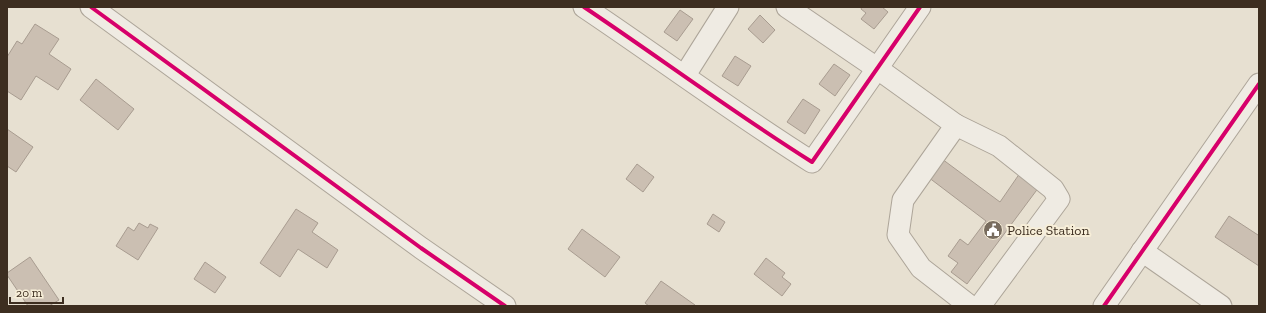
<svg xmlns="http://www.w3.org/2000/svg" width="1266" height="313" font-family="'Zilla Slab',serif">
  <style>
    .building { fill: #cbbfb2; stroke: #a89c90 }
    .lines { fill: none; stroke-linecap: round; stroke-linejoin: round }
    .minor-casing { stroke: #ada599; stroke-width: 23 }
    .minor { stroke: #efebe3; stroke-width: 21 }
    .cycleway-casing { stroke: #f7eed8; stroke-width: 6 }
    .cycleway { stroke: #d6006c; stroke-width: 4 }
    .labels { text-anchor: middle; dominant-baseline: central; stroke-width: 4; stroke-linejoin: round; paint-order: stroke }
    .poi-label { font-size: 14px; fill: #3d2e20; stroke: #f7eed8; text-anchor: start }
  </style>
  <rect width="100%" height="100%" fill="#e7e0d1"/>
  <!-- building -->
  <g class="building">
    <path d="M862,7h20l6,5 -14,17 -13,-10 5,-6 -5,-4z"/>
    <path d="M680,10l13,9 -16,22 -13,-9z"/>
    <path d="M760,15l15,15 -12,13 -15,-14z"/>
    <path d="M35,24l24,15 -10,15 22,15 -13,21 -22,-14 -15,24 -14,-9v-34l10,-16 5,3z"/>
    <path d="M735,56l16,10 -13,20 -16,-10z"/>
    <path d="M834,64l16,11 -15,21 -16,-12z"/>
    <path d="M96,79l38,30 -16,21 -38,-30z"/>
    <path d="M803,99l17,11 -15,24 -18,-12z"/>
    <path d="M7,129l26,18 -17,25 -9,-6z"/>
    <path d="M942,159l58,43 20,-29 19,14 -72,97 -16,-12 7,-9 -10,-7 12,-17 8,6 18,-24 -58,-44z"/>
    <path d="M637,164l17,13 -11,15 -17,-13z"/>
    <path d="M296,209l22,14 -6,9 26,18 -11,18 -29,-19 -18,28 -20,-14z"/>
    <path d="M713,214l12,8 -6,10 -12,-8z"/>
    <path d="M1229,216l29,19 1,-1v32l-44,-29z"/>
    <path d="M139,223l9,5 2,-4 8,4 -20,32 -22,-14 12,-19 6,4z"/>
    <path d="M582,229l38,28 -15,20 -37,-28z"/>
    <path d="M30,257l29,43 -10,6h-21l-21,-31v-2z"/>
    <path d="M766,258l19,15 -3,4 9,7 -9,12 -28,-22z"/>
    <path d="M205,262l21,15 -11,16 -21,-14z"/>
    <path d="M661,281l34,24 -1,1h-45l-4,-3z"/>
  </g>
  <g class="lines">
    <!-- minor casing -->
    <g class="minor-casing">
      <g id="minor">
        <path d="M91,7l330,241 84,58"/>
        <path d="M584,7c76,51 150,106 228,155l108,-155"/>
        <path d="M787,7l91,62 78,56 -53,75 -5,35 23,33 49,38"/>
        <path d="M685,75l43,-68"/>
        <path d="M956,125l43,21 54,43 6,10 -79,107"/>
        <path d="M1142,251l79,55"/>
        <path d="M1104,306l155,-222"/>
      </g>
    </g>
    <!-- minor -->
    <use href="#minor" class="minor"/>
    <!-- cycleway casing -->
    <g class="cycleway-casing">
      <g id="cycleway">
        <path d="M91,7l330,241 84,58"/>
        <path d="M584,7c76,51 150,106 228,155l108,-155"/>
        <path d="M1104,306l155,-222"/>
      </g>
    </g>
    <!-- cycleway -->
    <use href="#cycleway" class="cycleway"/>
  </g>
  <!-- icons -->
  <defs>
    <g id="civic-disc" transform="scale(1)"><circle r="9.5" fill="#786c5e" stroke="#f7eed8"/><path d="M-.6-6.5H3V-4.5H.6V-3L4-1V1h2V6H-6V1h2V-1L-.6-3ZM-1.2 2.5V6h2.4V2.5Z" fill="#fff"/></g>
  </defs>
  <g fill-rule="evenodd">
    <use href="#civic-disc" x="993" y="230"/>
  </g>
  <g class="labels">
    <!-- poi labels -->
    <g class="poi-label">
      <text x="1007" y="230">Police Station</text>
    </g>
  </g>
  <!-- border -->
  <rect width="1266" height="313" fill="none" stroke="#3d2e20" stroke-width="16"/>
  <!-- scale -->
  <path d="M10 297v6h53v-6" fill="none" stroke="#3d2e20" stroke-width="2"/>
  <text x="16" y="297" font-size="12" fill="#3d2e20" stroke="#f7eed8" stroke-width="3" paint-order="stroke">20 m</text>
</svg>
